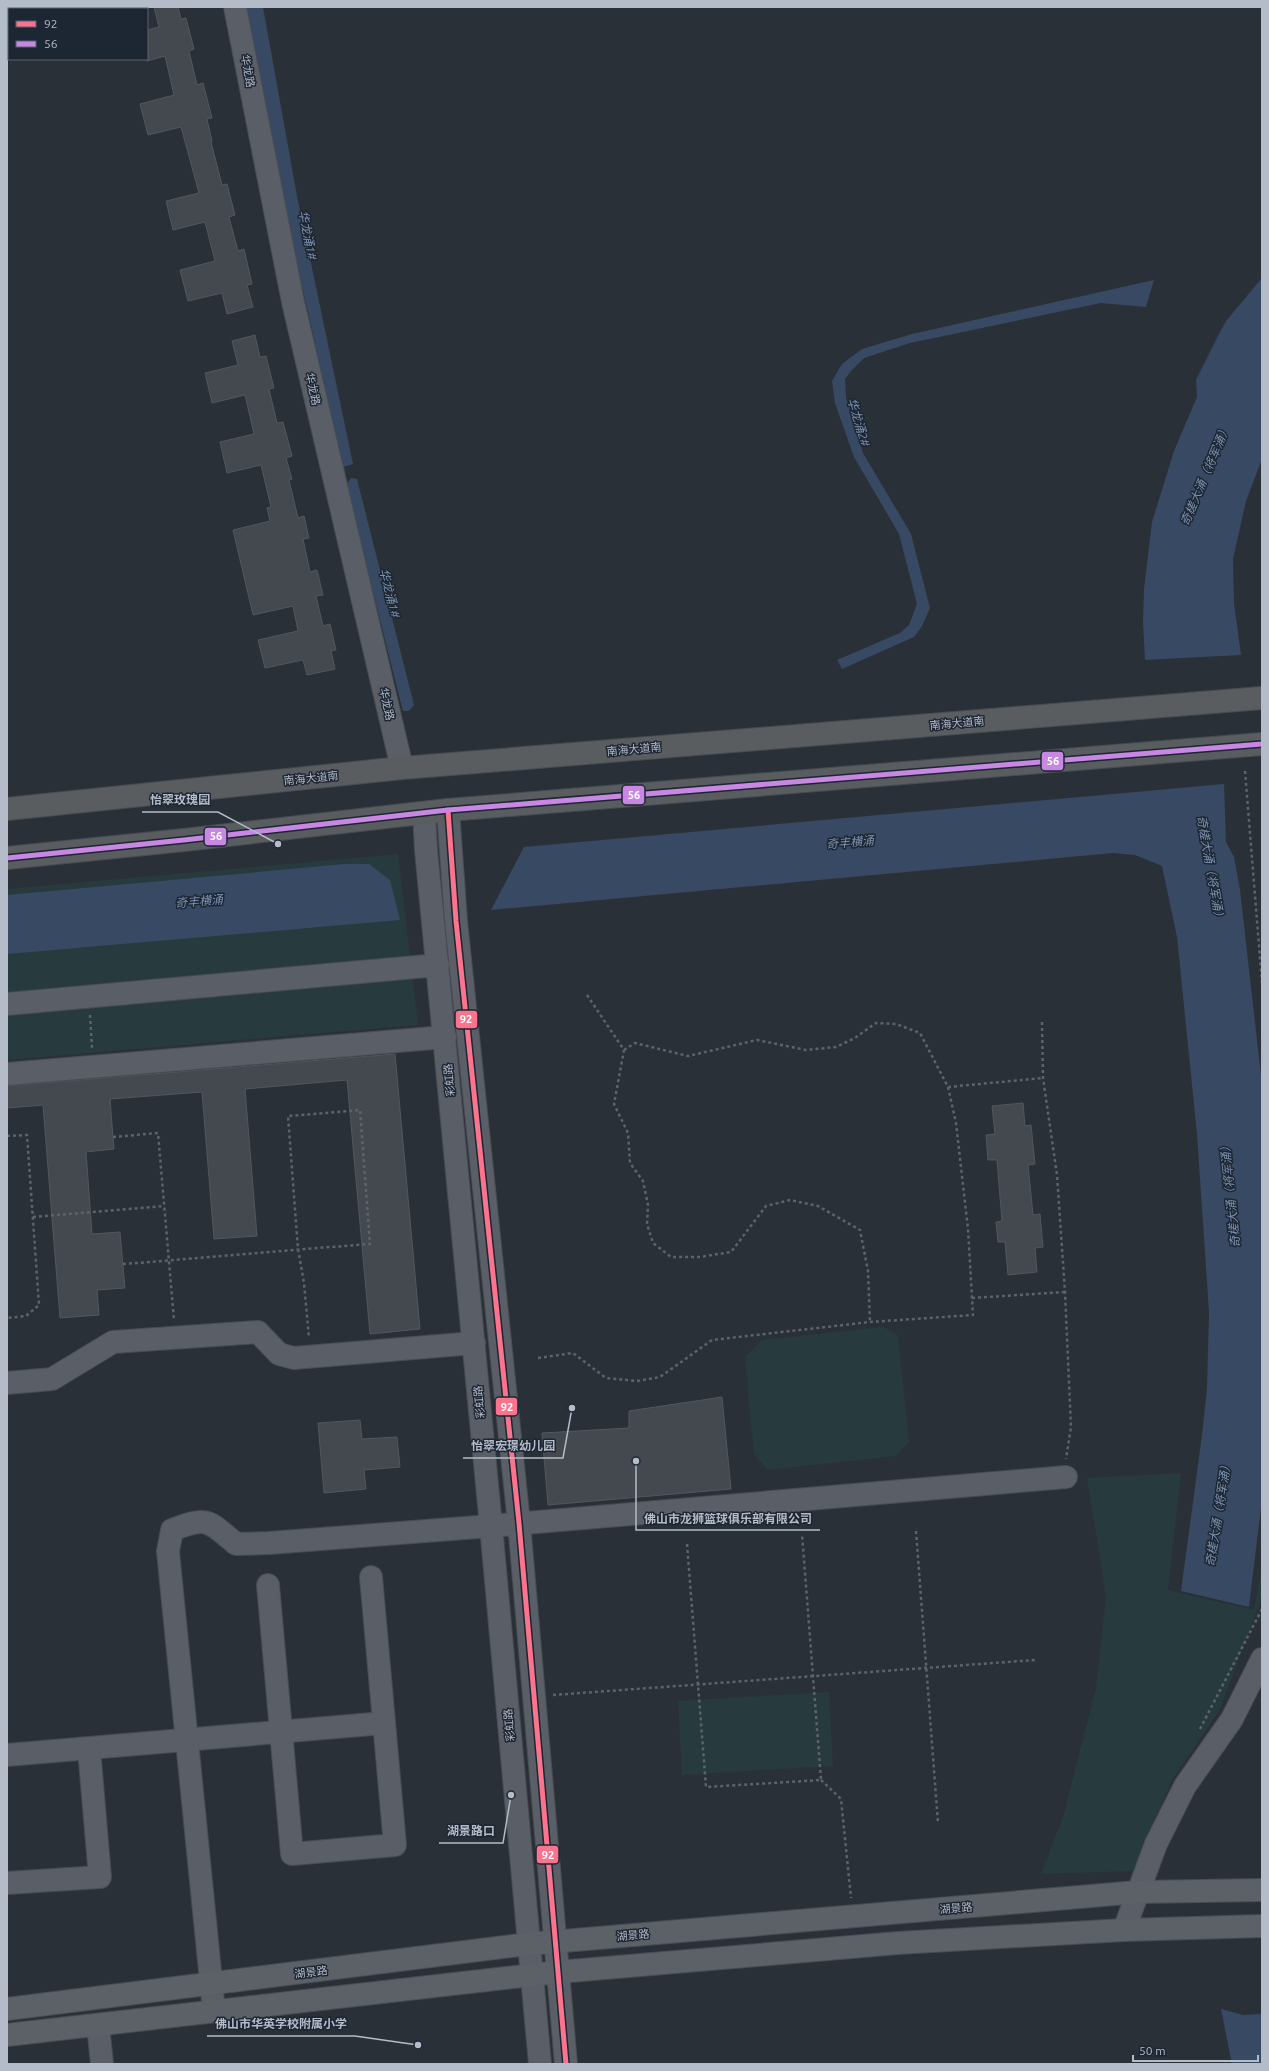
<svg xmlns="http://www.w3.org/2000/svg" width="1269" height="2071" font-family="Ubuntu,'Noto Sans SC',sans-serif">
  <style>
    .green { fill: #273a3e }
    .water { fill: #384963 }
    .building { fill: #444950; stroke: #52575f }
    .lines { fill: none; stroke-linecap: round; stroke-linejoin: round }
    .minor-casing { stroke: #484c53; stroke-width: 24 }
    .major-casing { stroke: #484c55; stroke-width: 24 }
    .highway-casing { stroke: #474c53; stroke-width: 24 }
    .path { stroke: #5d636a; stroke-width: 2.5; stroke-dasharray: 3 3; stroke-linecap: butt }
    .minor { stroke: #5a5e66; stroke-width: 22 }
    .major { stroke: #5c6168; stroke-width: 22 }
    .highway { stroke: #5a5d60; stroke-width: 22 }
    .bus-1-casing { stroke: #1d2633; stroke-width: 8 }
    .bus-2-casing { stroke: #1d2633; stroke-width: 8 }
    .bus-1 { stroke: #fc738d; stroke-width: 5 }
    .bus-2 { stroke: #c787e3; stroke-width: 5 }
    .labels { text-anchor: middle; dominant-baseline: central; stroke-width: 3; stroke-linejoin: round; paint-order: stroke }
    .street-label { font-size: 11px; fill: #b4bcc9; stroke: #1d2633 }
    .water-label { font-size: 12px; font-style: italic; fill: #7c92b1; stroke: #1d2633 }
    .leader { fill: none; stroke: #b4bcc9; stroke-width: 1.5 }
    .callout-dot { fill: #b4bcc9; stroke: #1d2633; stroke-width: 1.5 }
    .callout-label { font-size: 12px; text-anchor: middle; font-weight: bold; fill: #b4bcc9; stroke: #1d2633; stroke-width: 3; stroke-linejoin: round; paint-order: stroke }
    .line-badge { stroke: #1d2633; stroke-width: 1.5 }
    .badge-label { font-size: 11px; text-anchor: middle; font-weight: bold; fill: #fff }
  </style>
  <rect width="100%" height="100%" fill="#2a3038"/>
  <!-- green -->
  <g class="green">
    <path d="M398,854l20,171 -411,35v-171z"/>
    <path d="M884,1327l14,9 11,106 -13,14 -128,14 -14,-16 -9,-97 17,-17z"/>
    <path d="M1181,1473l-13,117 86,20 8,-45v32l-43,114 -46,67 -40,93 -92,3 23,-60 32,-126 10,-92 -19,-118z"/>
    <path d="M829,1692l4,74 -151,9 -4,-74z"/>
  </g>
  <!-- water -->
  <g class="water">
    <path d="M245,7h18l34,189 56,268 -10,3 -64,-283z"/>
    <path d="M1262,278v181l-16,42 -13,58 1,44 7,52 -96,5 -2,-38 1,-33 8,-67 22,-71 23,-54 -1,-17 22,-44 8,-15z"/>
    <path d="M1154,280l-8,27 -45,-4 -191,40 -46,15 -13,13 -6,8 1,19 17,55 48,81 19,74 -8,18 -8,11 -72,32 -5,-9 63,-27 9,-8 8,-21 -18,-70 -45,-77 -19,-54 -3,-22 10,-17 20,-15 50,-15z"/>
    <path d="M351,478l6,1 57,226 -5,6h-6l-57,-226z"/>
    <path d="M1224,784l2,58 8,15 6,33 22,194v415l-13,108 -68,-16 21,-156 5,-46 2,-77 -12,-178 -20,-197 -15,-71 -27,-11 -22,-2 -622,57 33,-63z"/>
    <path d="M345,864h24l21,16 10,40 -393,34v-59z"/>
    <path d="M1221,2009l22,6 19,-1v50h-30z"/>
  </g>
  <!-- building -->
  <g class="building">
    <path d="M154,7h24l3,12 5,-1 8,31 -5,2 8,34 6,-2 9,35 -5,1 5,22 -1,1 11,43 5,-1 8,31 -6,2 9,34 6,-2 8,35 -5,1 6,22 -26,7 -5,-21 -34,8 -8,-31 35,-9 -10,-39 -32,8 -7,-29 33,-8 -18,-66 -33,8 -8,-31 34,-9 -9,-39 -18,5v-31l12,-3z"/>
    <path d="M255,335l5,22 6,-1 8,32 -5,1 8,34 6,-1 9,34 -6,2 6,21 -3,1 9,38 6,-2 5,22 -6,1 7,33 7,-2 6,25 -7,1 7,30 7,-2 6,26 -5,1 4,18 -28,6 -4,-15 -38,8 -7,-28 40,-9 -5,-25 -40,9 -20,-85 37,-9 -3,-13 4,-1 -10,-42 -34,8 -7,-31 34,-8 -9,-39 -33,8 -7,-30 33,-8 -6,-24z"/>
    <path d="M395,1054l25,275 -50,5 -23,-254 -102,9 12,147 -43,3 -12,-147 -92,7 4,50 -28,3 6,82 28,-2 5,56 -28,2 2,25 -39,3 -17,-213 -36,3v-22z"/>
    <path d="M1023,1103l2,23 6,-1 4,39 -7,1 5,50 7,-1 3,33 -8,1 2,24 -29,3 -3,-33h-7l-2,-20 6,-1 -5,-61h-9l-2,-25 9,-1 -3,-28z"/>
    <path d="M722,1397l9,92 -183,16 -6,-72 87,-5v-17z"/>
    <path d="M360,1420l2,19 35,-2 3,30 -36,3 2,19 -42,4 -6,-70z"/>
  </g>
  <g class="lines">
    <!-- minor casing -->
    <g class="minor-casing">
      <g id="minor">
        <path d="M235,7l58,295 109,466"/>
        <path d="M448,810l8,111 63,602 47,541"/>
        <path d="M424,813l2,37 65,676 49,538"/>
        <path d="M7,1004l431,-39"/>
        <path d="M7,1074l438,-37"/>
        <path d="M7,1383l45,-4 61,-37 145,-10 21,22 15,4 180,-15"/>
        <path d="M268,1585l24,269 103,-9 -24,-268"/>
        <path d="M7,1755l377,-32"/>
        <path d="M7,1883l93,-6 -11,-128"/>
        <path d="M1124,1930l32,-86 29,-58 47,-67 30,-60"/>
        <path d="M214,2011l-43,-429 -3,-31 4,-21c35,-14 36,-10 64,14l33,-1 222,-17 575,-49"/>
        <path d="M98,2025l4,39"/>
      </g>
    </g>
    <!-- major casing -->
    <g class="major-casing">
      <g id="major">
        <path d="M7,2009l521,-65 610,-52 124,-2"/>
        <path d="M7,2035l551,-63 340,-29 226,-13 138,-4"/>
      </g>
    </g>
    <!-- highway casing -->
    <g class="highway-casing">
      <g id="highway">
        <path d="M7,809l395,-41 860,-70"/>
        <path d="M7,858l177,-18 264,-30 814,-66"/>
      </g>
    </g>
    <!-- path -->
    <g class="path">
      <path d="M1245,771l17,212"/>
      <path d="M587,995l37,55 -10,54 14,29 2,30 13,18 5,24 -1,19 6,19 18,14h29l31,-5 35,-46 24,-6 28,6 42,24 8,41 2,51"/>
      <path d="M90,1015l2,33"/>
      <path d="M1042,1022l1,56 14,97 8,117 6,135 -5,32"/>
      <path d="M948,1087l95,-9"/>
      <path d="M7,1136l20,-1 12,170 -13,11 -19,2"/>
      <path d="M113,1137l45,-4 16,187"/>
      <path d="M33,1217l131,-11"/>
      <path d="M123,1264c82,-6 165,-14 247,-20l-10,-134 -72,6 10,133 6,34 5,55"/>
      <path d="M972,1298l93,-6"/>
      <path d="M538,1358l35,-5 33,25 31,3 23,-4 52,-37 158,-18 103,-7 -5,-86 -12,-106 -8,-36 -28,-54 -24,-9 -20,-1 -21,15 -19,9 -30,3 -49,-10 -69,16 -53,-13 -11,7"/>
      <path d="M916,1531l22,292"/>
      <path d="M687,1544l19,243 115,-7 -19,-246"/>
      <path d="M553,1695l482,-35"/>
      <path d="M1200,1729l62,-120"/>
      <path d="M821,1780l20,19 10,99"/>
    </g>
    <!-- minor -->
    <use href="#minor" class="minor"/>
    <!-- major -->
    <use href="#major" class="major"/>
    <!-- highway -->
    <use href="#highway" class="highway"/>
    <!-- bus-1 casing -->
    <g class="bus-1-casing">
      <path id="bus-1" d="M448,810l8,111 63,602 47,541"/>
    </g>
    <!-- bus-2 casing -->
    <g class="bus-2-casing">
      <path id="bus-2" d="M7,858l177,-18 264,-30 814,-66"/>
    </g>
    <!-- bus-1 -->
    <use href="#bus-1" class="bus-1"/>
    <!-- bus-2 -->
    <use href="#bus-2" class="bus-2"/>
  </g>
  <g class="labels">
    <!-- street labels -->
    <g class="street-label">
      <text transform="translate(248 71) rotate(79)">华龙路</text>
      <text transform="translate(313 389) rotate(77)">华龙路</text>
      <text transform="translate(387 704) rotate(77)">华龙路</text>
      <text transform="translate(957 723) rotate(-5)">南海大道南</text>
      <text transform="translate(634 749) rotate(-5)">南海大道南</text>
      <text transform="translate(311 778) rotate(-6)">南海大道南</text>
      <text transform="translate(449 1080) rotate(-95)">彩虹路</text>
      <text transform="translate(479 1402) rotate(-95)">彩虹路</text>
      <text transform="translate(509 1725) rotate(-95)">彩虹路</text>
      <text transform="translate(956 1908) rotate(-5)">湖景路</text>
      <text transform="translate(633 1935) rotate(-5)">湖景路</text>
      <text transform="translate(311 1972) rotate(-7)">湖景路</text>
    </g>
    <!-- water labels -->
    <g class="water-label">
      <text transform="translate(308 235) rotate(79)">华龙涌1#</text>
      <text transform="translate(859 422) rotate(73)">华龙涌2#</text>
      <text transform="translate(1205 475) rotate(-67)">奇槎大涌（将军涌）</text>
      <text transform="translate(390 593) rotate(76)">华龙涌1#</text>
      <text transform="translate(850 842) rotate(-5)">奇丰横涌</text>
      <text transform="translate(1211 869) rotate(80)">奇槎大涌（将军涌）</text>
      <text transform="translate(199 901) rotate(-5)">奇丰横涌</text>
      <text transform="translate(1230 1194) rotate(-96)">奇槎大涌（将军涌）</text>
      <text transform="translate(1218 1513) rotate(-81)">奇槎大涌（将军涌）</text>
    </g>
  </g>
  <!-- callouts -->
  <path class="leader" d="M278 844L218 812H142M572 1408L563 1458H463M636 1461L636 1530H820M511 1795L503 1843H439M418 2045L355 2036H207"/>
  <g class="callout-dot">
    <circle cx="278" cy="844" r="4"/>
    <circle cx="572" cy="1408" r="4"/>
    <circle cx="636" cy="1461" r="4"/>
    <circle cx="511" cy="1795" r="4"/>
    <circle cx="418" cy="2045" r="4"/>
  </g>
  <g class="callout-label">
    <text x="180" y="804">怡翠玫瑰园</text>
    <text x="513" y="1450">怡翠宏璟幼儿园</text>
    <text x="728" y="1523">佛山市龙狮篮球俱乐部有限公司</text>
    <text x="471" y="1835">湖景路口</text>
    <text x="281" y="2028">佛山市华英学校附属小学</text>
  </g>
  <g class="line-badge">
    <rect x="1041" y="751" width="23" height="20" rx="4" fill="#c787e3"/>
    <rect x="622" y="785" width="23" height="20" rx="4" fill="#c787e3"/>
    <rect x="204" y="827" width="23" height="19" rx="4" fill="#c787e3"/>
    <rect x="455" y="1010" width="23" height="19" rx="4" fill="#fc738d"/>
    <rect x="495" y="1397" width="23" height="19" rx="4" fill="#fc738d"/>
    <rect x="536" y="1845" width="23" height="19" rx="4" fill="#fc738d"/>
  </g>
  <g class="badge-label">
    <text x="1053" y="765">56</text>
    <text x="634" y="799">56</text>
    <text x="216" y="840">56</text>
    <text x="466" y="1023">92</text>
    <text x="507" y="1411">92</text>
    <text x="548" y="1859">92</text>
  </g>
  <!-- border -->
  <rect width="1269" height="2071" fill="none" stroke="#b4bcc9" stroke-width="16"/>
  <!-- legend -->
  <rect x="8" y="8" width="140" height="52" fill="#1d2633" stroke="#59626f"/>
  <rect x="16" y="21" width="20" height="6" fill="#fc738d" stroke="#59626f"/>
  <text x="44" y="28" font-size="12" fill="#b4bcc9">92</text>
  <rect x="16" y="41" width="20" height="6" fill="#c787e3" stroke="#59626f"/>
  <text x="44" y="48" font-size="12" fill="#b4bcc9">56</text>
  <!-- scale -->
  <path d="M1133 2055v6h125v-6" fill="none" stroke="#b4bcc9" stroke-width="2"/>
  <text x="1139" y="2055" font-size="12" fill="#b4bcc9" stroke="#1d2633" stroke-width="3" paint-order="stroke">50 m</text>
</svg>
